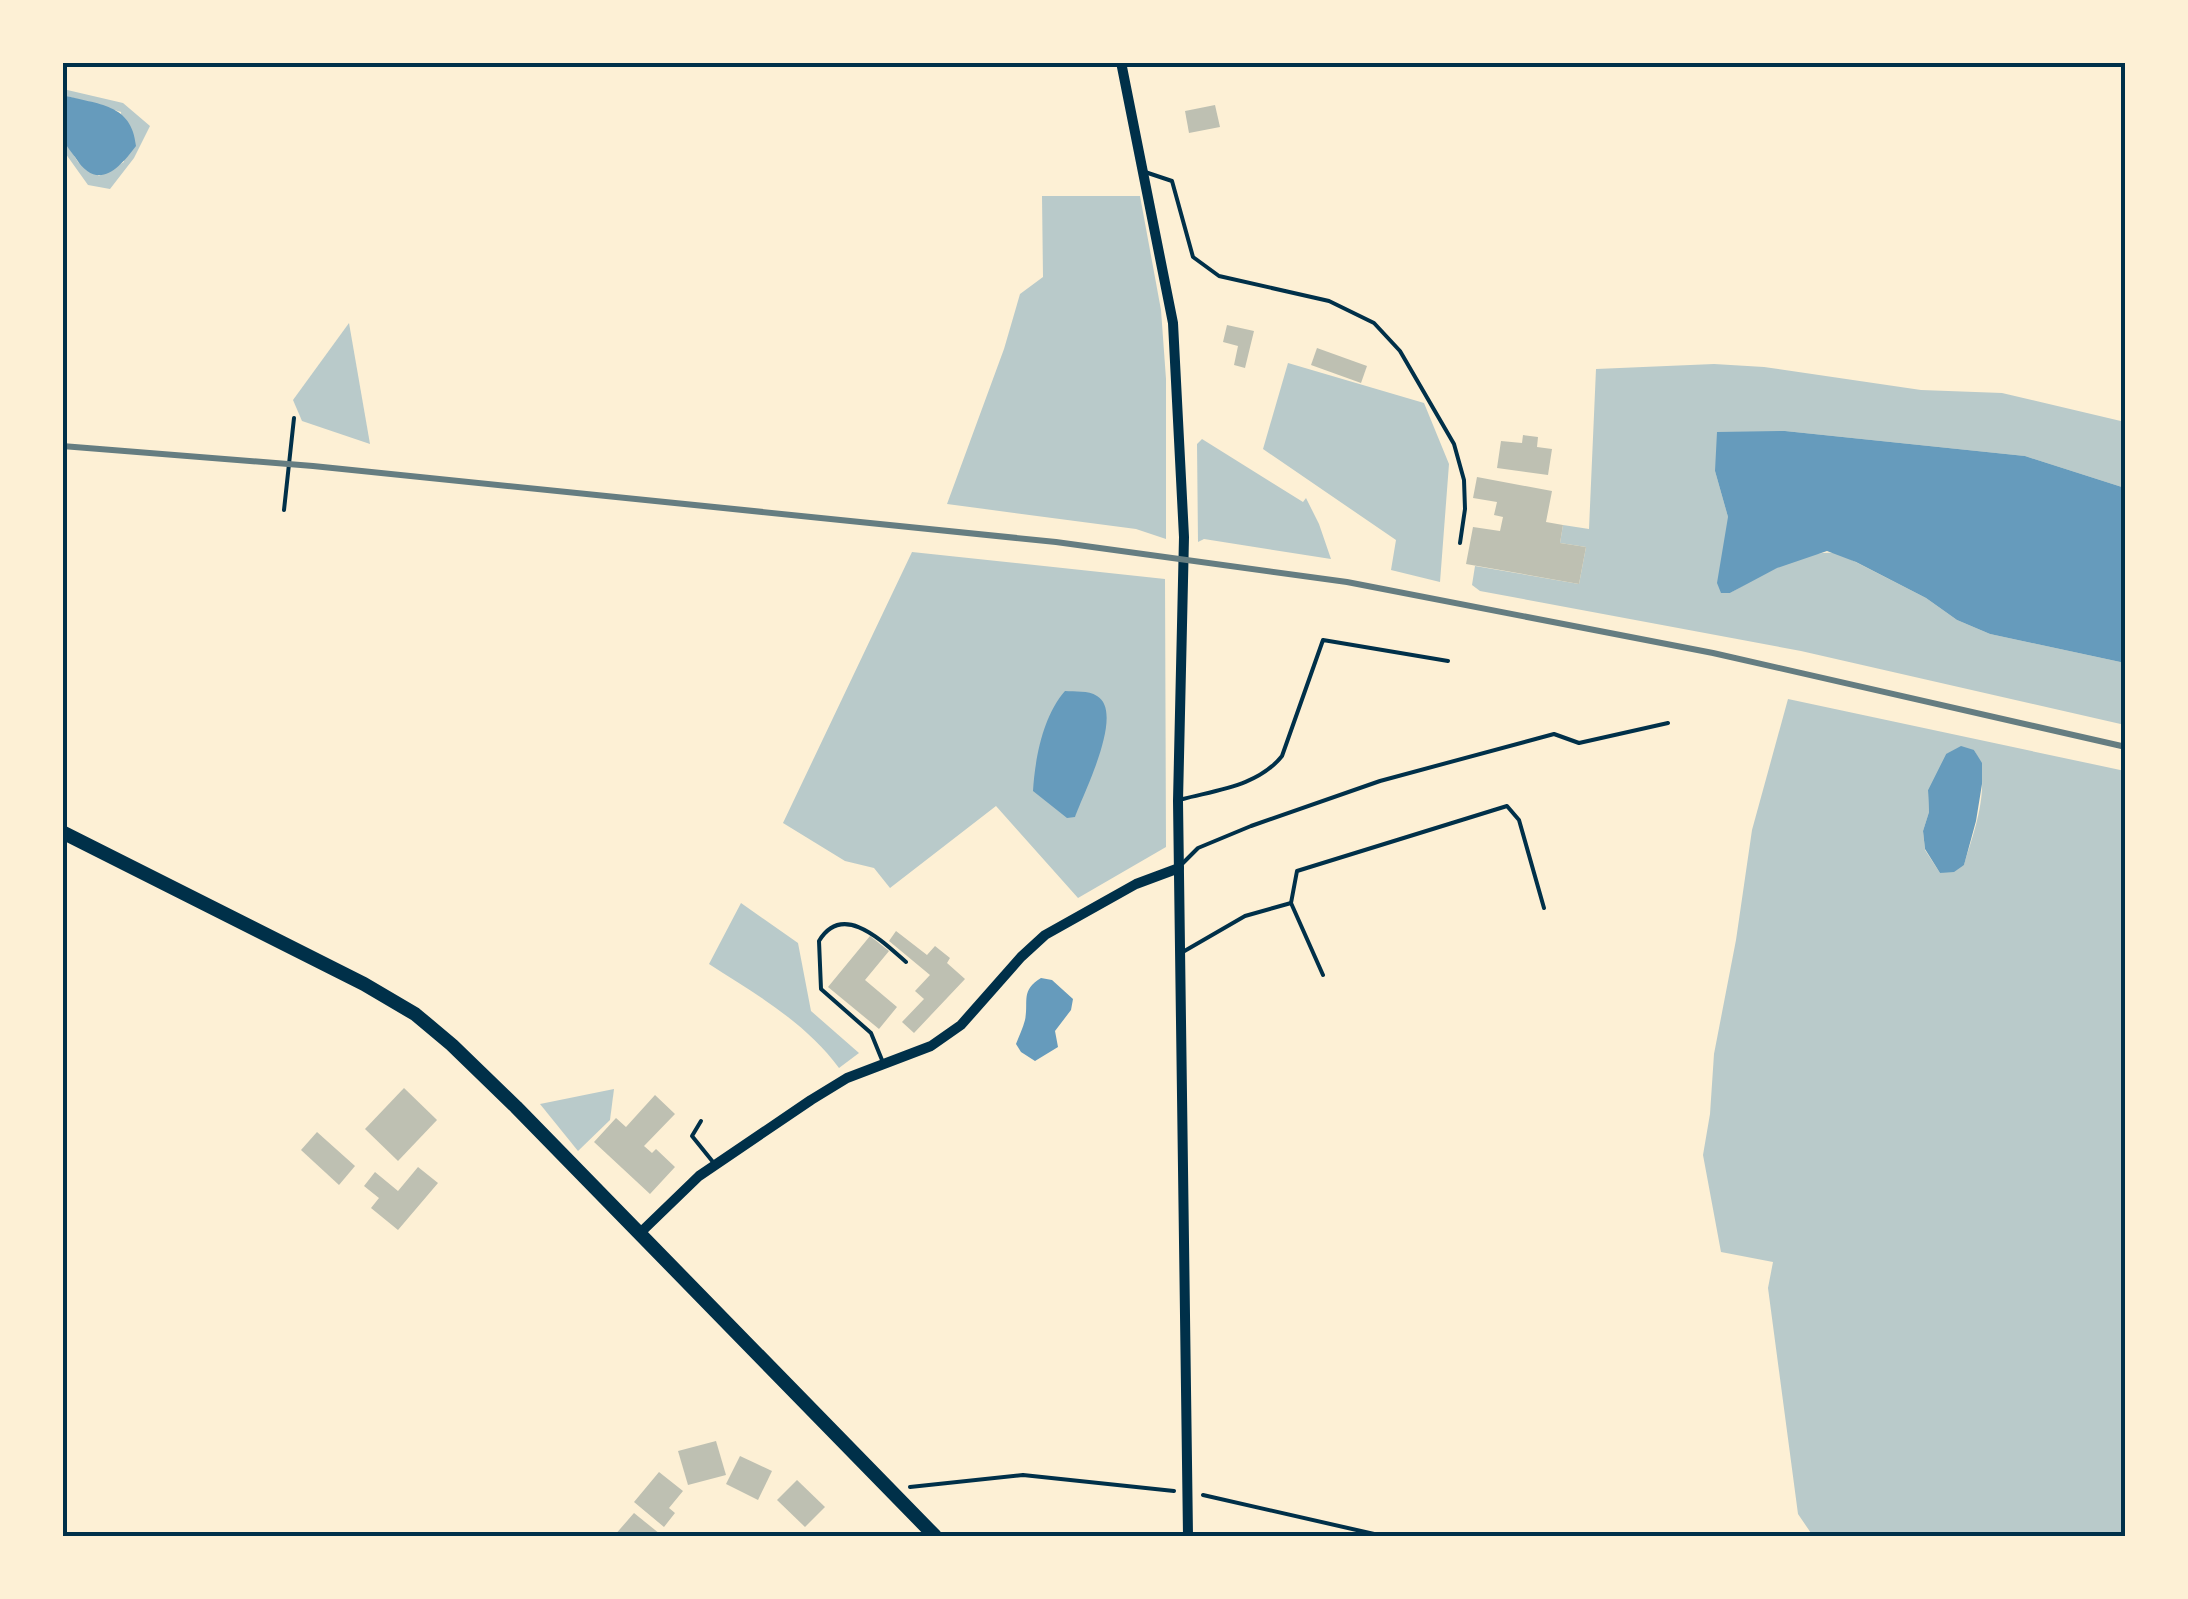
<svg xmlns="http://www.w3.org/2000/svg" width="2188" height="1599" font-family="'Work Sans',sans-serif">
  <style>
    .green { fill: #b9caca; fill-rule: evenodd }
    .water { fill: #669bbc }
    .building { fill: #bec0b2 }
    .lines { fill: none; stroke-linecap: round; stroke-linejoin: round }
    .path { stroke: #003049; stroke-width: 4 }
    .service { stroke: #003049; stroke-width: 4 }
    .tertiary { stroke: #003049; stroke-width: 10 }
    .trunk { stroke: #003049; stroke-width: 14 }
    .rail { stroke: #657d81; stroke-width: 6 }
    .neatline { fill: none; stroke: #003049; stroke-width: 4 }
  </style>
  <rect width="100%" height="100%" fill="#fdf0d5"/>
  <!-- green -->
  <g class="green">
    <path d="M63,89l60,14 27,23 -16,32 -24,31 -22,-4 -25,-35 -1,-13 16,25 21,14 25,-14 -3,-50 -58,-17z"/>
    <path d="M1042,196h98l21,114 5,69v160l-30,-10 -189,-25 57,-155 16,-55 23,-17z"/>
    <path d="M349,323l21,121 -68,-23 -9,-21z"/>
    <path d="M1288,363l136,40 25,61 -9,118 -49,-12 5,-30 -133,-91z"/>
    <path d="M1714,364l50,3 157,23 81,3 123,29v66l-100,-32 -240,-25 -70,40 13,46 2,76c29,-16 77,-47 110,-39l86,44 31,22 33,14 135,29v62l-324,-74 -321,-60 -8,-6 3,-19 104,18 7,-37 -26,-4 3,-18 26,4 7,-160z"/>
    <path d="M1202,439l101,63 3,-4 13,26 12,35 -127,-20 -6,3 -1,-98z"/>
    <path d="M912,552l253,27 1,268 -88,51 -82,-92 -106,82 -16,-20 -29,-7 -62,-38z"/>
    <path d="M1788,699l337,72v765h-312l-15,-22 -30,-226 5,-26 -52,-10 -18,-97 7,-41 4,-60 22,-114 16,-110zM1974,750c19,33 0,81 -10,115l-24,8 -15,-23 -2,-19 6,-19 -1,-22 18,-36z"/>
    <path d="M741,903l57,40 13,68 48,42 -20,15c-34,-46 -82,-73 -130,-104z"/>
    <path d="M614,1089l-4,31 -32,31 -38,-47z"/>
  </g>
  <!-- water -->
  <g class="water">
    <path d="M63,95c35,10 69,8 73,51 -18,24 -39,46 -61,11 -4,-5 -11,-14 -13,-21 -3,-12 0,-28 1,-41z"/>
    <path d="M1785,431l240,25 100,32v175l-135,-29 -33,-14 -31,-22 -70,-36 -29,-11 -50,17 -47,25h-9l-4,-10 11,-66 -13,-46 2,-39z"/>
    <path d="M1065,691c10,1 23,-1 32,5 28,16 -13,96 -22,121l-8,1 -34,-27c2,-33 10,-75 32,-100z"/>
    <path d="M1961,746l13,4 8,13v21l-6,37 -12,44 -10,7 -14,1 -15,-24 -2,-18 6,-19 -1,-22 18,-36z"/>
    <path d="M1041,978l11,2 21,19 -2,11 -16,21 3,16 -23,14 -14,-9 -5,-8c3,-8 7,-16 9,-24 4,-19 -5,-29 16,-42z"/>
  </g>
  <!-- building -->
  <g class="building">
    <path d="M1215,105l5,22 -31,6 -4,-22z"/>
    <path d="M1227,325l27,6 -9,37 -11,-3 4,-19 -15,-4z"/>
    <path d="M1317,348l50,18 -6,17 -50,-18z"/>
    <path d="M1523,435l15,2 -1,10 15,2 -4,26 -51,-7 4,-27 21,2z"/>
    <path d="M1477,477l75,14 -6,31 17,3 -3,18 26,4 -7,37 -113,-20 7,-37 27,4 3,-14 -9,-2 3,-13 -24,-4z"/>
    <path d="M896,931l31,24 8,-9 15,12 -3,5 18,16 -51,54 -12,-11 22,-23 -9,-8 15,-16 -41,-34z"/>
    <path d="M870,936l19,15 -24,29 32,27 -18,22 -51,-42z"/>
    <path d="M404,1088l33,32 -39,41 -33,-32z"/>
    <path d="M655,1095l20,19 -31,32 8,7 4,-4 19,18 -25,27 -56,-52 22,-24 10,9z"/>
    <path d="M317,1132l38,34 -16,19 -38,-35z"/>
    <path d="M418,1167l20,16 -40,47 -27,-22 8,-10 -15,-12 11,-14 23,19z"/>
    <path d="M716,1441l10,34 -38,10 -10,-34z"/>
    <path d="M740,1456l32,15 -14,29 -32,-16z"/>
    <path d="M659,1472l24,19 -14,17 6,5 -11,14 -30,-25z"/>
    <path d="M797,1480l28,27 -20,20 -28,-27z"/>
    <path d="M634,1513l26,21 -2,2h-44z"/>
  </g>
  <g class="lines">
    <!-- path -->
    <g class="path">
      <path d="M284,510l10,-92"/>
      <path d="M910,1487l113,-12 151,16"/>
      <path d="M1203,1495l180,41"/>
    </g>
    <!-- service -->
    <g class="service">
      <path d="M1145,172l27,9 21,76 26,19 110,25 45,22 26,28 54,93 10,36 1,29 -5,34"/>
      <path d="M1183,799c34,-9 75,-13 99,-43l41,-116 125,21"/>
      <path d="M1182,864l16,-16 53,-22 129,-45 174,-47 25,9 89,-20"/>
      <path d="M1291,903l6,-32 210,-65 12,14 25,88"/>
      <path d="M1181,953l64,-37 46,-13 32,72"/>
      <path d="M882,1060l-11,-27 -50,-44 -2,-48c24,-40 64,1 87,21"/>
      <path d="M701,1121l-9,15 21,26"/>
    </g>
    <!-- tertiary -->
    <g class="tertiary">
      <path d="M1121,62l52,261 11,214 -6,264 10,735"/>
      <path d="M639,1234l60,-58 112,-76 36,-22 84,-32 30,-21 60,-68 24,-22 91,-51 43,-16"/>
    </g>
    <!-- trunk -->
    <path class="trunk" d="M62,832l302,152 51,30 37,31 64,62 419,429"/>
    <!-- rail -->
    <path class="rail" d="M62,446l251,20 743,76 291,40 366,71 413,94"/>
  </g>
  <!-- border -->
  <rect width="2188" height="1599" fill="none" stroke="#fdf0d5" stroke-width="130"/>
  <rect x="65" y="65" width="2058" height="1469" class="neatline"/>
</svg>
